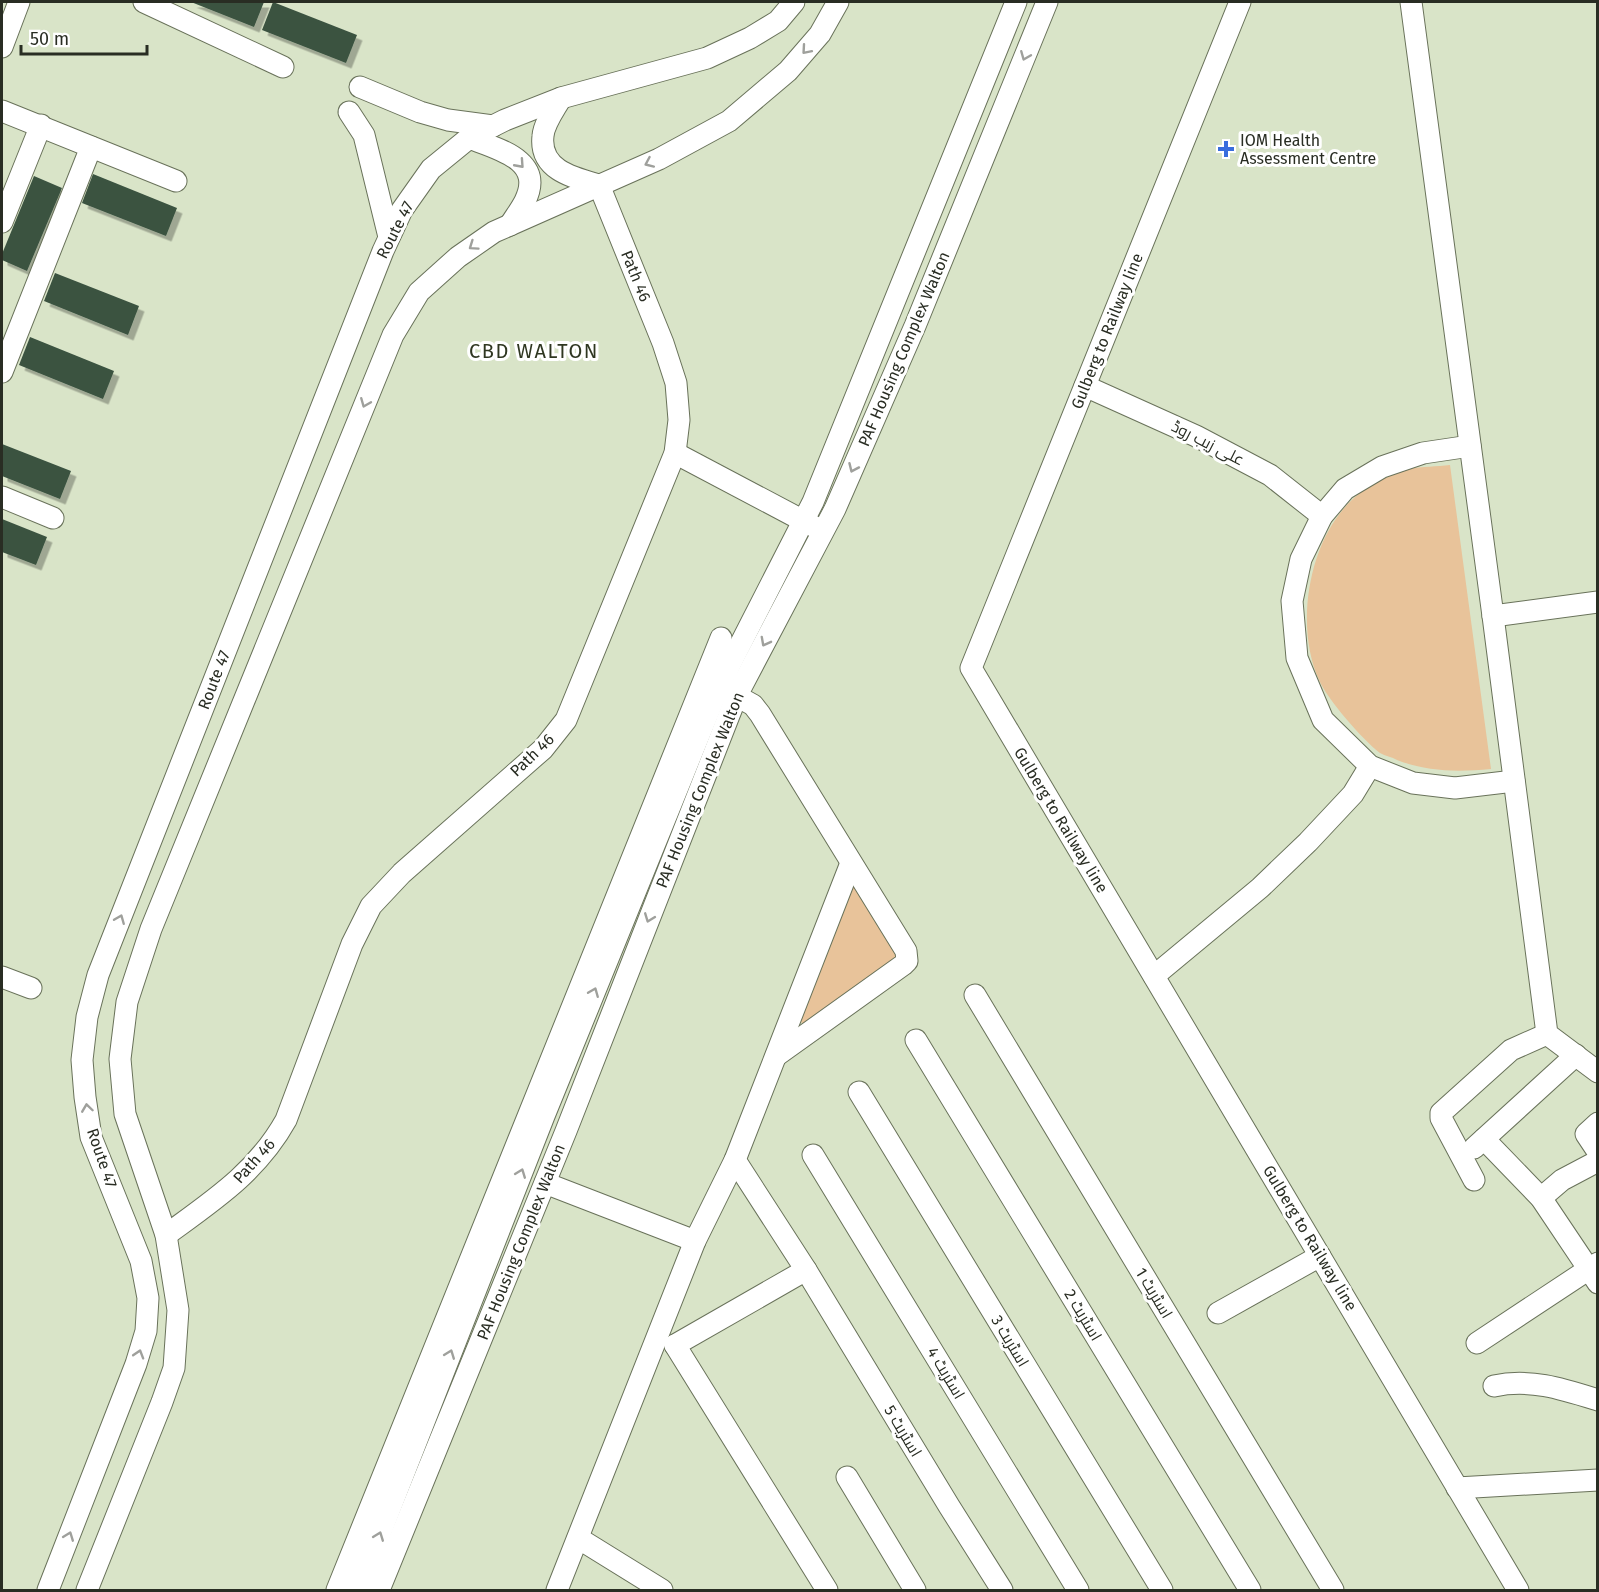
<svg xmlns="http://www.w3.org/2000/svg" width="1599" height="1592" font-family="'Fira Sans',Cairo,sans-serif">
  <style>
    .green { fill: #e8c39a }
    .building { fill: #3b5241; filter: url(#shadow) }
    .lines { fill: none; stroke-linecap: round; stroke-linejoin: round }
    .minor-casing { stroke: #69725a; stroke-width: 23 }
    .minor { stroke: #fff; stroke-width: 21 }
    .oneway { stroke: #9fa09c }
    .poi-dot { fill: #396ddd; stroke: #fff; stroke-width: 2 }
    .labels { text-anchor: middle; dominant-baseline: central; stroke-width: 6; stroke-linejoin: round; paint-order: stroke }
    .poi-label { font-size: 16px; fill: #292d23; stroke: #fff; text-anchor: start }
    .street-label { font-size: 16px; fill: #292d23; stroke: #fff }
    .quarter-label { font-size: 20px; letter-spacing: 1.5px; fill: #2f3721; stroke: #fff }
  </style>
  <defs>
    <filter id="shadow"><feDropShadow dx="5.5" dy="5.5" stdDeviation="0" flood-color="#0004"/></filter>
  </defs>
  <rect width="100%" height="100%" fill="#d9e4c8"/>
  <!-- green -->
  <g class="green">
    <path d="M1450,465l41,304c-33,3 -63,3 -94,-9 -5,-3 -12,-4 -17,-7 -17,-13 -53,-54 -61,-73 -26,-57 -9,-149 41,-187 13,-10 34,-20 49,-24 13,-3 28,-2 41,-4z"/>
    <path d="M852,876l48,81 -94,72 -9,-13z"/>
  </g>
  <!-- building -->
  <g class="building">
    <path d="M191,2h73l-10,25z"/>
    <path d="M273,2l84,33 -11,28 -84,-33z"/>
    <path d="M93,174l84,34 -11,28 -84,-33z"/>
    <path d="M34,176l28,12 -35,83 -25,-11v-6z"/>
    <path d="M55,273l84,33 -11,29 -84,-34z"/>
    <path d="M30,337l84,34 -11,28 -84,-34z"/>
    <path d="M2,444l69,27 -11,28 -58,-23z"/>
    <path d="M2,519l45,18 -11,28 -34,-13z"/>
  </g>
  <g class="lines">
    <!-- minor casing -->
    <g class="minor-casing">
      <g id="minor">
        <path d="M144,2l139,65"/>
        <path d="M1240,2l-269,666 547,922"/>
        <path d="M1411,2l82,614 105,-14"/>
        <path d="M2,47l17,-45"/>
        <path d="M360,87l60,25 28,8 45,6"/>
        <path d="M2,111l174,70"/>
        <path d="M349,112l15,23 25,102"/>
        <path d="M469,138c29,11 76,22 56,63 -4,8 -10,16 -15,24"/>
        <path d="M2,222l39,-97"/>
        <path d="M2,372l89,-225"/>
        <path d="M1085,386l111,50 74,39 52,41"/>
        <path d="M1470,446l-47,7 -41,14 -37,22 -23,27 -21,43 -9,42 5,57 26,62 47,46 43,17 42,5 59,-7"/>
        <path d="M675,453l140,74"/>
        <path d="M2,497l51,21"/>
        <path d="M1493,616l54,418 51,38"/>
        <path d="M724,689l29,16 7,9 146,237 1,10 -4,4 -127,91"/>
        <path d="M1154,976l106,-88 48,-46 45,-48 17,-28"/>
        <path d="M2,977l29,11"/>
        <path d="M975,995l358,595"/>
        <path d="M916,1040l334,550"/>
        <path d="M859,1092l303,498"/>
        <path d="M1598,1123l-12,11 12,18"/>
        <path d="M1484,1139l57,59 57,85"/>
        <path d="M1474,1148l102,-93"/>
        <path d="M813,1155l265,435"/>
        <path d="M1474,1180l-33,-62v-5l70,-63 36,-16"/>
        <path d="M545,1183l150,58"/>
        <path d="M1541,1198l21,-18 36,-19"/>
        <path d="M166,1235c48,-35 91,-63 120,-115l66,-176 19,-38 31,-33 141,-124 23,-29 109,-267 4,-33 -3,-37 -13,-40 -64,-158c-25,-7 -60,-15 -56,-49 1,-13 12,-27 18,-38"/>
        <path d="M806,1270l143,236 53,84"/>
        <path d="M1218,1313l102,-57"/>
        <path d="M1477,1343l121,-80"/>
        <path d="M675,1345l152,245"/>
        <path d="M675,1345l131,-75 -71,-110"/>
        <path d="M1494,1386c36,-8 69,3 104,14"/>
        <path d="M847,1477l68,113"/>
        <path d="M1457,1488l141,-8"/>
        <path d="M578,1538l84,52"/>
        <path d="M48,1590l88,-226 10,-33 2,-33 -7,-37 -50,-124 -6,-40 -3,-37 5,-43 11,-42 285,-724 19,-41 29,-41 38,-31 36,-18 56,-22 146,-40 43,-20 28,-17 16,-19"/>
        <path d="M87,1590l75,-188 12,-34 4,-58 -12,-75 -41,-121 -5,-55 7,-57 24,-73 242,-594 26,-43 39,-35 36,-25 165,-73 70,-38 59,-50 32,-37 18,-32"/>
        <path d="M337,1590l384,-952"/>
        <path d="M358,1590l186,-474 175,-430 94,-184 203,-500"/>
        <path d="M379,1590l187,-459 171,-436 98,-186 80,-183 132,-324"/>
        <path d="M557,1590l138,-349 40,-81 116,-297"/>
      </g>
    </g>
    <!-- minor -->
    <use href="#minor" class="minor"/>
  </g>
  <!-- one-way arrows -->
  <defs><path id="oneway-chevron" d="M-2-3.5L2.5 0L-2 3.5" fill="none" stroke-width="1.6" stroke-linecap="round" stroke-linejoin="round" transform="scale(1.5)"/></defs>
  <g class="oneway">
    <use href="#oneway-chevron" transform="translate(806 50) rotate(131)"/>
    <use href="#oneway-chevron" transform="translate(1025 56) rotate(112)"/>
    <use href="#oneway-chevron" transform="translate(649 163) rotate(156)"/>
    <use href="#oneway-chevron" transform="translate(520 164) rotate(48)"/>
    <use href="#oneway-chevron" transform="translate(473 246) rotate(145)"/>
    <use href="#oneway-chevron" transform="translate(365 403) rotate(112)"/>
    <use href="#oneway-chevron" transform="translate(853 468) rotate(114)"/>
    <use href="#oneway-chevron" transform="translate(765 642) rotate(118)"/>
    <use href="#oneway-chevron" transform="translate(649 918) rotate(111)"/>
    <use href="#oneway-chevron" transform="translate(120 919) rotate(-68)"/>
    <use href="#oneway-chevron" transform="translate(594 992) rotate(-68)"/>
    <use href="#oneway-chevron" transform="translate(87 1108) rotate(-98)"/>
    <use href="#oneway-chevron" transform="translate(521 1173) rotate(-69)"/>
    <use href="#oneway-chevron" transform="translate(139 1354) rotate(-73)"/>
    <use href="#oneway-chevron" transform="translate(450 1354) rotate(-69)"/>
    <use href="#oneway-chevron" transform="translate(69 1536) rotate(-69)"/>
    <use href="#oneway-chevron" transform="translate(379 1536) rotate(-69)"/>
  </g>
  <!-- markers -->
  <path class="poi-dot" d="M1223 140h6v6h6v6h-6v6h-6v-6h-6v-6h6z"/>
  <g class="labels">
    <!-- poi labels -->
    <g class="poi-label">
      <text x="1240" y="140">IOM Health<tspan x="1240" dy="18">Assessment Centre</tspan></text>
    </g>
    <!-- street labels -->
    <g class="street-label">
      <text transform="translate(395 230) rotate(-63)">Route 47</text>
      <text transform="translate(636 276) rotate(68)">Path 46</text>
      <text transform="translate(1107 331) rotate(-68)">Gulberg to Railway line</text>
      <text transform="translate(904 349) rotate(-67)">PAF Housing Complex Walton</text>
      <text transform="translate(1208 443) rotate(27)">علی زیب روڈ</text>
      <text transform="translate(214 680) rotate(-69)">Route 47</text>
      <text transform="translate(532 755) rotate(-44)">Path 46</text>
      <text transform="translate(700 790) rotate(-68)">PAF Housing Complex Walton</text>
      <text transform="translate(1061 820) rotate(59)">Gulberg to Railway line</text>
      <text transform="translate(102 1158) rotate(71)">Route 47</text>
      <text transform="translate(254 1161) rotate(-48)">Path 46</text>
      <text transform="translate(1310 1238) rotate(59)">Gulberg to Railway line</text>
      <text transform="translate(521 1242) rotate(-68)">PAF Housing Complex Walton</text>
      <text transform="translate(1154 1293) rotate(59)">اسٹریٹ 1</text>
      <text transform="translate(1083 1315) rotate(59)">اسٹریٹ 2</text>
      <text transform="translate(1010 1341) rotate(59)">اسٹریٹ 3</text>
      <text transform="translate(946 1373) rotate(59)">اسٹریٹ 4</text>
      <text transform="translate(903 1431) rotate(59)">اسٹریٹ 5</text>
    </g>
    <!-- quarter labels -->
    <g class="quarter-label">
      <text x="534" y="351">CBD WALTON</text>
    </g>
  </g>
  <!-- border -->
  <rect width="1599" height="1592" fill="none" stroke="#292d23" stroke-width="6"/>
  <!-- scale -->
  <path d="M21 45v9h126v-9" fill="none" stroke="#292d23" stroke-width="3"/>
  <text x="30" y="45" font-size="18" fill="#292d23" stroke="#ffffff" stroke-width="4.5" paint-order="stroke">50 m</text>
</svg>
